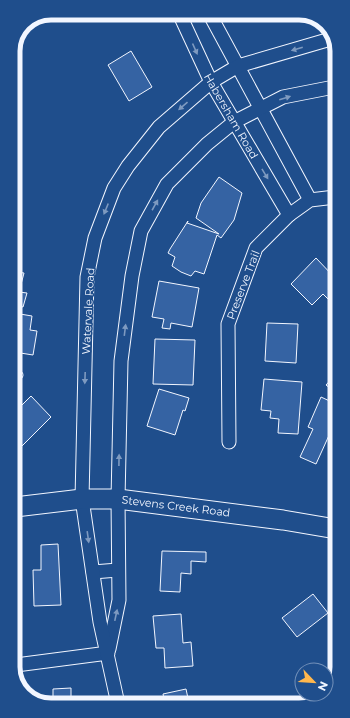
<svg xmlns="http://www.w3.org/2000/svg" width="350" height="718" font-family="Montserrat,sans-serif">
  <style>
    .building { fill: #3563a3; stroke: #f2f6ff }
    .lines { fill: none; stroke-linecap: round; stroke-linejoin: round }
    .lane-casing { stroke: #f2f6ff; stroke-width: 9 }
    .street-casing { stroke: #f2f6ff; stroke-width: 15 }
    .secondary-casing { stroke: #f2f6ff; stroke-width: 21 }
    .lane { stroke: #1f4e8c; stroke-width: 7 }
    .street { stroke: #1f4e8c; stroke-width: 13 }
    .secondary { stroke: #1f4e8c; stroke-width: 19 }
    .oneway { fill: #7e9ac0 }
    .labels { text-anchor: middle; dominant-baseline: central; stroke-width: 3; stroke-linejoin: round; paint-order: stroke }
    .street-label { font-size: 11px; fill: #f2f6ff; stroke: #1f4e8c }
    .rim { fill: none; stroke: #f2f6ff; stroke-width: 5 }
  </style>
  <rect width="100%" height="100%" fill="#1f4e8c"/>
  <!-- building -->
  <g class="building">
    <path d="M131,51l21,36 -23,14 -21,-36z"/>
    <path d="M219,177l23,16 -8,27 -13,18 -4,-3 -13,39 -9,-3 -4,5 -10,-4 -9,-6 3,-9 -7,-4 2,-4 18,-28 -1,2 32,11 -23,-16 5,-15z"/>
    <path d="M14,257l5,2 -3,13 8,1 -5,19 8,1 -4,14 -9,-2z"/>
    <path d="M316,258l19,20v28l-12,-12 -11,11 -21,-21z"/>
    <path d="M159,281l40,7 -7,39 -21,-4 -1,6 -8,-1 2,-9 -12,-2z"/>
    <path d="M14,313l18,3 -2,14 7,1 -4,24 -19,-3z"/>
    <path d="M267,323l31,1 -2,39 -31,-2z"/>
    <path d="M155,339l40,1 -2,45 -40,-1z"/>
    <path d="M336,374v19l-10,-8z"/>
    <path d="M264,379l38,3 -4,52 -20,-1 1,-14 -9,-1 1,-7 -10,-1z"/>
    <path d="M159,389l30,9 -4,13 -2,-1 -8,25 -28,-9z"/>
    <path d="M31,396l20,21 -36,36v-41z"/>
    <path d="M321,397l15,7v16l-20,44 -16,-7 13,-28 -5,-2z"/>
    <path d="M58,544l3,61 -27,1 -1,-36h8v-25z"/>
    <path d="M162,551l44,1v10l-15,-1v13l-10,-1 -1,19 -20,-1z"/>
    <path d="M313,594l15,19 -31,24 -15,-19z"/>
    <path d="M181,614l2,29 8,-1 2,24 -28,2 -1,-20h-8l-3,-32z"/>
    <path d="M71,688v17h-18v-16z"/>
    <path d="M186,689l3,14 -24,1 -2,-10z"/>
  </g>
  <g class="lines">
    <!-- lane casing -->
    <g class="lane-casing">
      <path id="lane" d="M14,379l5,-4"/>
    </g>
    <!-- street casing -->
    <g class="street-casing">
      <g id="street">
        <path d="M179,13l32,69 78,133"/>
        <path d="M209,13l101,187"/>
        <path d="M229,442l-1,-118 28,-76 33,-33 21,-15 25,-3"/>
        <path d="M93,572l25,-2"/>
        <path d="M109,649l10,-49 -1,-101 3,-138 11,-85 9,-45 26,-47 40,-40 27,-22 49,-25 51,-10"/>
        <path d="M16,665l92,-12"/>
        <path d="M118,704l-18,-82 -18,-123 5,-222 8,-39 19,-50 14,-22 31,-39 52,-45 27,-16 96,-28"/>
      </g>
    </g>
    <!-- secondary casing -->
    <g class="secondary-casing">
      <path id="secondary" d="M15,507l67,-8h36l165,21 53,9"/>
    </g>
    <!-- lane -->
    <use href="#lane" class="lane"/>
    <!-- street -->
    <use href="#street" class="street"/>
    <!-- secondary -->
    <use href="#secondary" class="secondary"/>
  </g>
  <!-- one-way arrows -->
  <defs><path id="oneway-solid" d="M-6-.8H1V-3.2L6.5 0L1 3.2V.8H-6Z"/></defs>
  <g class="oneway">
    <use href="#oneway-solid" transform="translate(195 49) rotate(66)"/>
    <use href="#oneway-solid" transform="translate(297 49) rotate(164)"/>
    <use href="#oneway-solid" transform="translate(285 98) rotate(-17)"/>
    <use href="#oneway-solid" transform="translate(183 106) rotate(139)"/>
    <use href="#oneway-solid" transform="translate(265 174) rotate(59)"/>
    <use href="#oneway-solid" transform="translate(155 205) rotate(-61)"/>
    <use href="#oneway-solid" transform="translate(106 209) rotate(112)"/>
    <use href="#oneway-solid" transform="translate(125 330) rotate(-83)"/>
    <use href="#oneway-solid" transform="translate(85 378) rotate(92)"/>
    <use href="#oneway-solid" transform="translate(119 460) rotate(-89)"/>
    <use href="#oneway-solid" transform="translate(88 537) rotate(82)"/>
    <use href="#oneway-solid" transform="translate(116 615) rotate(-78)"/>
  </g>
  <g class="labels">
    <!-- street labels -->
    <g class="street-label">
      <text transform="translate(231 116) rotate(60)">Habersham Road</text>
      <text transform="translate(243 285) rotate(-69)">Preserve Trail</text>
      <text transform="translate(88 311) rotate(-87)">Watervale Road</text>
      <text transform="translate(176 506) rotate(7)">Stevens Creek Road</text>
    </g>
  </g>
  <!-- crop -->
  <path d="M0 0H350V718H0ZM51 20H299A31 31 0 0 1 330 51V667A31 31 0 0 1 299 698H51A31 31 0 0 1 20 667V51A31 31 0 0 1 51 20Z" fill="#1f4e8c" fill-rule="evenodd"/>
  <path class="rim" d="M51 20H299A31 31 0 0 1 330 51V667A31 31 0 0 1 299 698H51A31 31 0 0 1 20 667V51A31 31 0 0 1 51 20Z"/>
  <!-- north arrow -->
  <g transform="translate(314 682) rotate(115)"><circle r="19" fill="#1f4e8c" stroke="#7391ba"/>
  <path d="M0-3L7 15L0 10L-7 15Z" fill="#ffb74d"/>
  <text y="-6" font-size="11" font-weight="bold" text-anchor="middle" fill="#f2f6ff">N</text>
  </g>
</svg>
